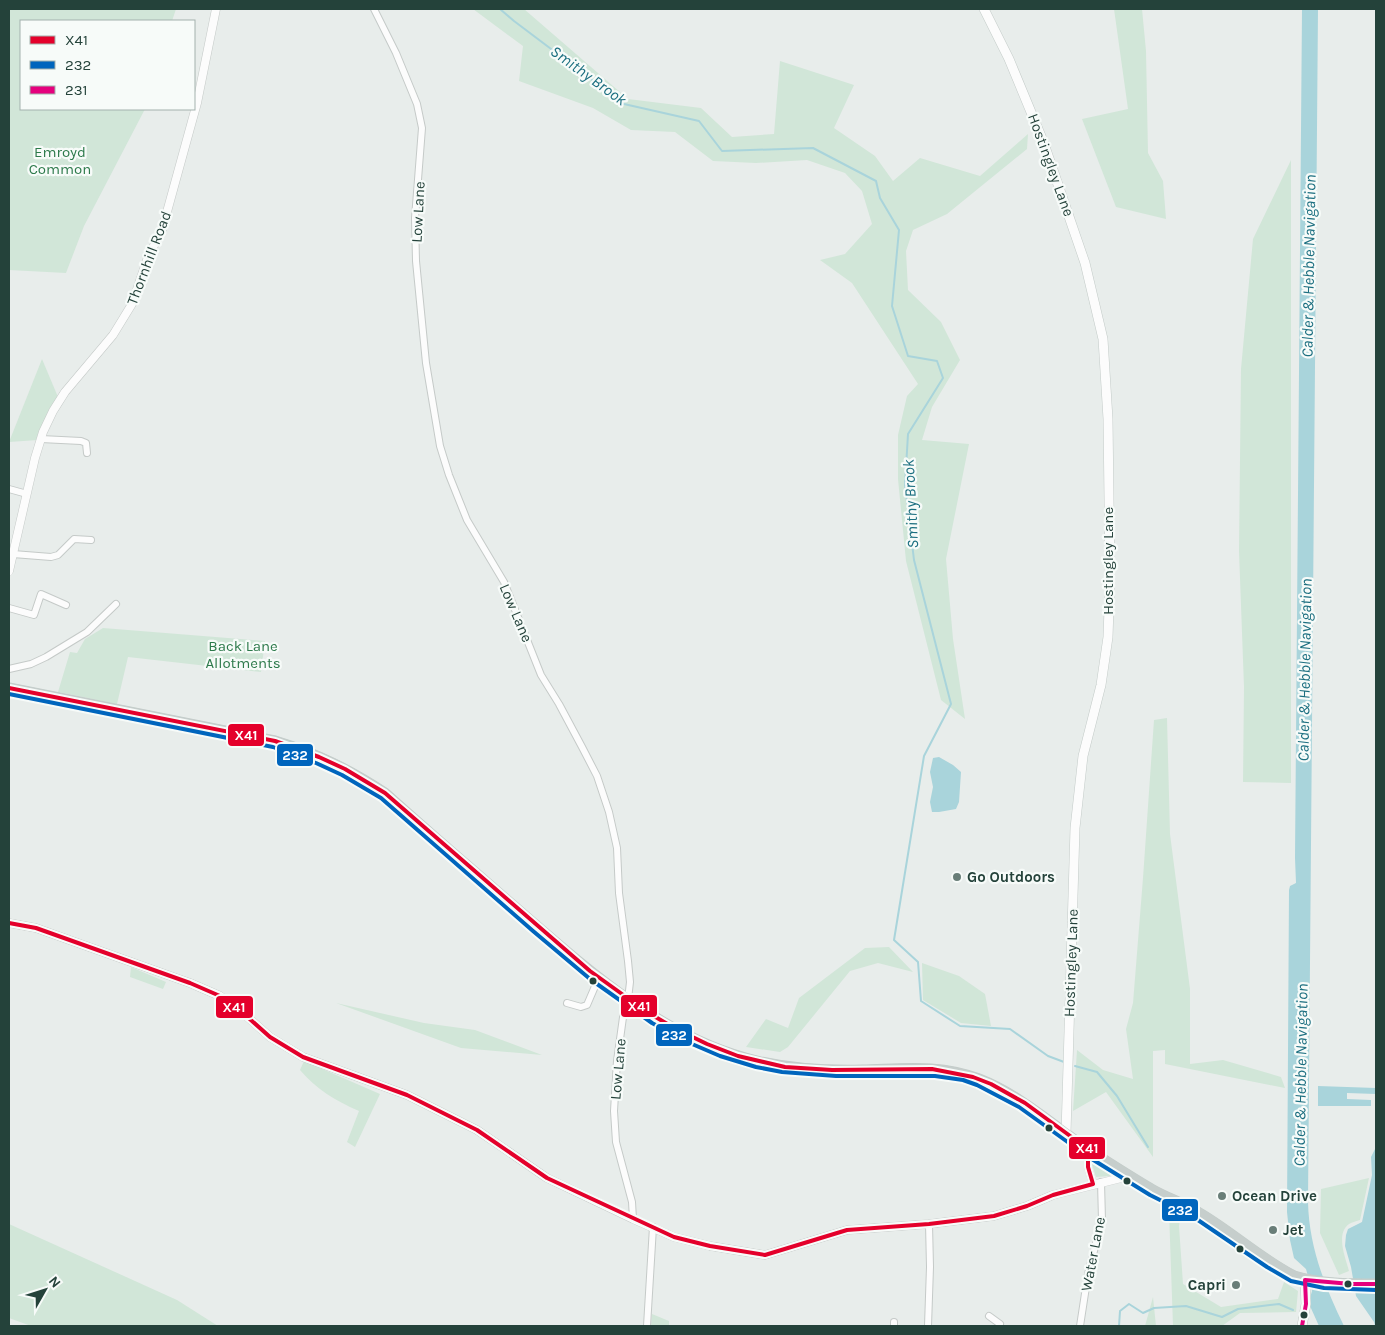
<svg xmlns="http://www.w3.org/2000/svg" width="1385" height="1335" viewBox="0 0 1385 1335" font-family="Karla,sans-serif">
<rect width="100%" height="100%" fill="#e8edeb"/>
<g fill="#d1e6d8">
<polygon points="9,9 176,9 172,21 21,21 21,109 145,109 84,226 66,273 9,270"/>
<polygon points="473,9 524,9 628,99 701,108 732,137 774,134 780,61 854,85 834,128 875,156 893,181 920,158 980,176 1028,134 1027,149 947,214 913,230 906,251 908,290 941,322 960,360 932,407 922,440 969,444 946,559 953,639 965,719 941,700 906,561 898,479 898,435 907,396 918,384 852,283 820,260 845,254 872,224 862,191 845,173 807,160 756,163 713,161 675,132 631,130 593,108 519,81 523,46"/>
<polygon points="1114,9 1142,9 1146,51 1148,153 1163,181 1166,219 1116,207 1082,119 1128,109"/>
<polygon points="1291,160 1291,783 1243,782 1244,687 1239,551 1241,369 1253,239"/>
<polygon points="42,359 58,397 38,440 9,442"/>
<polygon points="103,628 265,641 261,672 128,657 117,704 58,692 70,652 77,653 85,639"/>
<polygon points="1167,718 1170,834 1190,989 1190,1064 1223,1060 1281,1077 1285,1088 1165,1064 1165,1050 1153,1051 1153,1157 1106,1092 1073,1111 1077,1050 1103,1070 1133,1079 1126,1029 1133,1003 1143,878 1154,720"/>
<polygon points="889,947 913,972 878,963 850,971 788,1047 780,1052 746,1047 766,1019 788,1028 799,998 865,948"/>
<polygon points="922,963 959,976 985,994 991,1026 961,1023 923,1000"/>
<polygon points="131,967 166,982 163,989 130,977"/>
<polygon points="336,1003 424,1023 475,1030 542,1055 461,1048"/>
<path d="M304,1061L380,1094L355,1147L347,1142L359,1111C336,1101 316,1089 300,1070Z"/>
<polygon points="1095,1160 1112,1171 1110,1176 1096,1177 1092,1164"/>
<path d="M1369,1178L1360,1220C1357,1221 1352,1222 1349,1224C1335,1234 1346,1259 1349,1271L1339,1275L1320,1233L1321,1189Z"/>
<polygon points="1169,1211 1181,1213 1179,1226 1183,1284 1221,1307 1278,1299 1284,1282 1298,1291 1296,1312 1240,1313 1222,1326 1173,1326"/>
<polygon points="9,1224 177,1300 218,1326 31,1326 9,1318"/>
<polygon points="1153,1297 1156,1326 1145,1326"/>
<polygon points="652,1314 669,1321 669,1326 651,1326"/>
</g>
<g fill="#a9d4db">
<path d="M1302,9H1318L1308,1202C1309,1247 1325,1287 1344,1326H1319L1310,1306V1298L1312,1291L1306,1269L1294,1258L1290,1240L1287,1212L1289,890L1290,886L1296,883L1295,858Z"/>
<polygon points="939,757 953,765 961,772 959,802 956,809 939,812 932,812 930,802 933,787 930,772 933,758"/>
<polygon points="1318,1086 1376,1088 1376,1099 1376,1094 1347,1093 1347,1099 1371,1100 1371,1106 1318,1106"/>
<polygon points="1376,1147 1376,1326 1375,1326 1374,1322 1356,1296 1351,1267 1345,1246 1346,1235 1348,1229 1362,1222 1372,1175 1371,1157"/>
</g>
<g fill="none" stroke-linecap="round" stroke-linejoin="round">
<g stroke="#a9d4db" stroke-width="2">
<polyline points="500,9 514,21 624,104 699,121 722,151 813,148 876,181 880,198 899,230 892,306 908,356 937,361 943,378 908,434 905,485 914,560 951,704 924,756 894,940 918,962 921,1001 960,1026 1010,1029 1048,1056 1064,1062"/>
<polyline points="1075,1066 1097,1072 1117,1096 1148,1147"/>
<polyline points="1119,1326 1120,1311 1129,1304 1143,1313 1154,1308 1186,1306 1222,1317 1238,1309 1279,1304 1293,1310"/>
</g>
<g stroke="#c5cac8" stroke-width="8">
<g id="minor">
<polyline points="374,9 396,53 417,104 422,128 415,218 416,261 426,363 440,446 449,475 467,520 504,582 541,675 559,704 582,747 597,776 609,812 617,848 619,893 628,961 630,982 628,999 624,1010 617,1061 614,1111 616,1142 632,1202 633,1219"/>
<polyline points="41,439 81,441 86,443 87,453"/>
<polyline points="9,489 27,494"/>
<polyline points="13,554 51,557 58,555 74,539 91,540"/>
<polyline points="9,608 34,615 41,594 66,605"/>
<polyline points="9,669 31,664 46,657 87,632 116,604"/>
<polyline points="567,1003 581,1007 587,1005 599,977"/>
<polyline points="1088,1149 1088,1167 1093,1184"/>
<polyline points="989,1316 1000,1324"/>
<polyline points="894,1322 894,1326"/>
<polyline points="647,1326 653,1227"/>
<polyline points="928,1326 930,1267 929,1224"/>
<polyline points="1080,1326 1088,1274 1102,1220 1101,1182"/>
</g>
</g>
<g stroke="#c5cac8" stroke-width="9">
<g id="tertiary">
<polyline points="9,571 35,458 43,432 53,411 65,392 113,335 132,304 148,257 162,230 197,103 216,9"/>
<polyline points="9,923 36,928 75,942 190,983 220,996 243,1013 270,1037 303,1057 407,1095 477,1130 547,1178 633,1219 674,1237 710,1246 765,1255 847,1230 929,1224 994,1216 1027,1206 1053,1195 1129,1176"/>
</g>
</g>
<g stroke="#c3cbc8" stroke-width="10">
<g id="secondary">
<polyline points="984,9 1009,59 1043,141 1085,263 1103,339 1108,419 1110,579 1108,637 1101,685 1083,756 1075,828 1066,1133"/>
<polyline points="1302,1326 1306,1304 1305,1280"/>
</g>
</g>
<g stroke="#c3ccc9" stroke-width="11">
<path id="trunk" d="M9,688L275,741C318,754 348,769 385,793C426,830 468,866 509,902C582,965 661,1039 757,1061C792,1069 827,1071 863,1070C904,1069 939,1064 979,1079C1020,1095 1054,1126 1090,1151C1111,1164 1132,1178 1153,1190C1169,1199 1186,1204 1201,1214C1233,1233 1261,1259 1294,1276C1320,1284 1349,1284 1376,1284"/>
</g>
<use href="#minor" stroke="#fcfcfc" stroke-width="6"/>
<use href="#tertiary" stroke="#fcfcfc" stroke-width="8"/>
<use href="#secondary" stroke="#fcfcfc" stroke-width="9"/>
<use href="#trunk" stroke="#c6cecc" stroke-width="10"/>
<g stroke="#f7fbf9" stroke-width="8">
<polyline id="bus-1" points="9,688 275,741 319,757 345,769 385,793 590,971 647,1012 676,1029 707,1044 738,1056 785,1067 832,1070 932,1069 973,1077 991,1084 1025,1103 1088,1149 1088,1167 1093,1184 1053,1195 1027,1206 994,1216 929,1224 847,1230 765,1255 710,1246 674,1237 547,1178 477,1130 407,1095 303,1057 270,1037 243,1013 220,996 190,983 36,928 9,923"/>
</g>
<g stroke="#f7fbf9" stroke-width="8">
<polyline id="bus-2" points="9,694 273,747 316,763 342,775 381,798 533,931 590,979 652,1023 685,1041 720,1056 756,1067 782,1072 836,1076 935,1076 963,1080 977,1085 1019,1107 1087,1156 1150,1195 1192,1216 1267,1267 1291,1281 1324,1288 1376,1290"/>
</g>
<g stroke="#f7fbf9" stroke-width="8">
<polyline id="bus-3" points="1302,1326 1306,1304 1305,1280 1351,1284 1376,1284"/>
</g>
<use href="#bus-1" stroke="#e4002b" stroke-width="4"/>
<use href="#bus-2" stroke="#0065bd" stroke-width="4"/>
<use href="#bus-3" stroke="#e5007d" stroke-width="4"/>
</g>
<g fill="#697e78" stroke="#f7fbf9" stroke-width="2">
<circle cx="957" cy="877" r="5"/>
<circle cx="1222" cy="1196" r="5"/>
<circle cx="1273" cy="1230" r="5"/>
<circle cx="1236" cy="1285" r="5"/>
</g>
<g fill="#24423a" stroke="#f7fbf9" stroke-width="2">
<circle cx="593" cy="981" r="4.5"/>
<circle cx="1049" cy="1128" r="4.5"/>
<circle cx="1127" cy="1181" r="4.5"/>
<circle cx="1240" cy="1249" r="4.5"/>
<circle cx="1348" cy="1284" r="4.5"/>
<circle cx="1304" cy="1315" r="4.5"/>
</g>
<g text-anchor="middle" stroke-width="4.5" stroke-linejoin="round" paint-order="stroke">
<g font-size="15" fill="#2d7a4b" stroke="#f7fbf9">
<text x="60" y="157">Emroyd<tspan x="60" dy="17">Common</tspan></text>
<text x="243" y="651">Back Lane<tspan x="243" dy="17">Allotments</tspan></text>
</g>
<g font-size="15" fill="#24423a" stroke="#f7fbf9">
<text transform="translate(1051 165) rotate(70)" y="5">Hostingley Lane</text>
<text transform="translate(418 212) rotate(-87)" y="5">Low Lane</text>
<text transform="translate(149 258) rotate(-69)" y="5">Thornhill Road</text>
<text transform="translate(1108 561) rotate(-90)" y="5">Hostingley Lane</text>
<text transform="translate(516 613) rotate(67)" y="5">Low Lane</text>
<text transform="translate(1071 963) rotate(-88)" y="5">Hostingley Lane</text>
<text transform="translate(618 1069) rotate(-85)" y="5">Low Lane</text>
<text transform="translate(1093 1254) rotate(-79)" y="5">Water Lane</text>
</g>
<g font-size="15" font-weight="bold" fill="#24423a" stroke="#f7fbf9" text-anchor="start">
<text x="967" y="882">Go Outdoors</text>
<text x="1232" y="1201">Ocean Drive</text>
<text x="1283" y="1235">Jet</text>
<text x="1226" y="1290" text-anchor="end">Capri</text>
</g>
<g font-size="16" font-style="italic" fill="#1c6f80" stroke="#f7fbf9">
<text transform="translate(589 75) rotate(36)" y="6">Smithy Brook</text>
<text transform="translate(1308 266) rotate(-89)" y="6">Calder &amp; Hebble Navigation</text>
<text transform="translate(910 504) rotate(-93)" y="6">Smithy Brook</text>
<text transform="translate(1304 670) rotate(-89)" y="6">Calder &amp; Hebble Navigation</text>
<text transform="translate(1300 1075) rotate(-89)" y="6">Calder &amp; Hebble Navigation</text>
</g>
</g>
<g stroke="#f7fbf9" stroke-width="2">
<rect x="227" y="723" width="38" height="24" rx="5" fill="#e4002b"/>
<rect x="276" y="743" width="38" height="24" rx="5" fill="#0065bd"/>
<rect x="620" y="994" width="38" height="24" rx="5" fill="#e4002b"/>
<rect x="215" y="995" width="39" height="24" rx="5" fill="#e4002b"/>
<rect x="655" y="1023" width="38" height="24" rx="5" fill="#0065bd"/>
<rect x="1068" y="1136" width="38" height="24" rx="5" fill="#e4002b"/>
<rect x="1161" y="1198" width="38" height="24" rx="5" fill="#0065bd"/>
</g>
<g font-size="14" text-anchor="middle" font-weight="bold" fill="#fff">
<text x="246" y="740">X41</text>
<text x="295" y="760">232</text>
<text x="639" y="1011">X41</text>
<text x="234" y="1012">X41</text>
<text x="674" y="1040">232</text>
<text x="1087" y="1153">X41</text>
<text x="1180" y="1215">232</text>
</g>
<rect width="1385" height="1335" fill="none" stroke="#24423a" stroke-width="20"/>
<rect x="20" y="20" width="175" height="90" fill="#f7fbf9" stroke="#a3b1ad"/>
<rect x="30" y="36" width="25" height="8" fill="#e4002b" stroke="#a3b1ad"/>
<text x="65" y="45" font-size="15" fill="#24423a">X41</text>
<rect x="30" y="61" width="25" height="8" fill="#0065bd" stroke="#a3b1ad"/>
<text x="65" y="70" font-size="15" fill="#24423a">232</text>
<rect x="30" y="86" width="25" height="8" fill="#e5007d" stroke="#a3b1ad"/>
<text x="65" y="95" font-size="15" fill="#24423a">231</text>
<g transform="translate(45 1290) rotate(51)" stroke="#f7fbf9" stroke-width="4" paint-order="stroke">
<path d="M0-4L9 19L0 12L-9 19Z" fill="#24423a"/>
<text y="-8" font-size="14" font-weight="bold" text-anchor="middle" fill="#24423a">N</text>
</g>
</svg>
